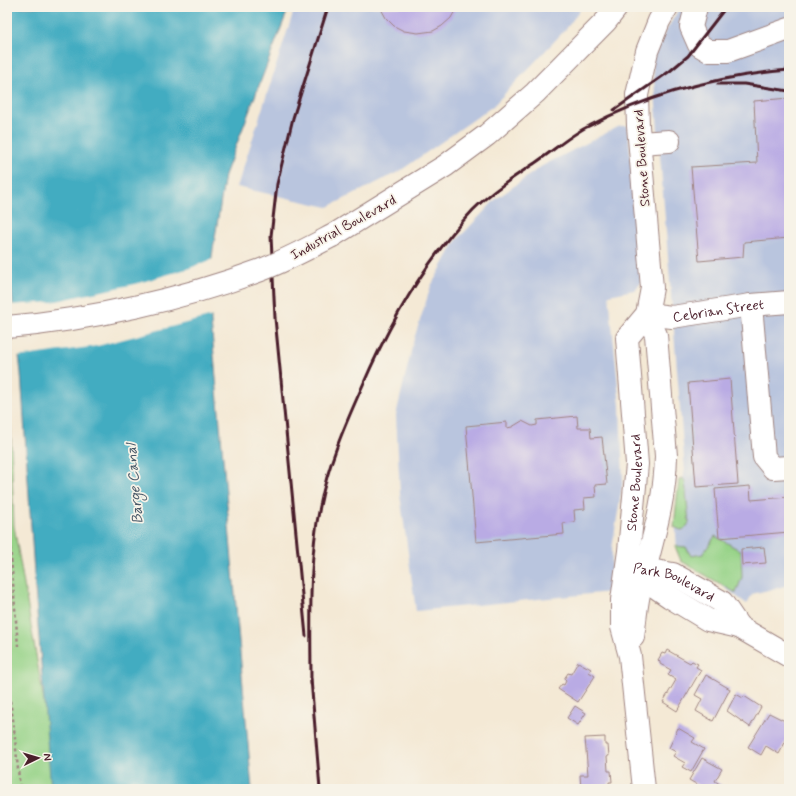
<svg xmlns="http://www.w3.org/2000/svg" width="796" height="796" viewBox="0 0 796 796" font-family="Mynerve,sans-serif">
<rect width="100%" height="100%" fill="#f7f3e8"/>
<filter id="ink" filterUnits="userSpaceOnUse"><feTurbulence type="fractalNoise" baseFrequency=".025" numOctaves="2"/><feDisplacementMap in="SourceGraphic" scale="8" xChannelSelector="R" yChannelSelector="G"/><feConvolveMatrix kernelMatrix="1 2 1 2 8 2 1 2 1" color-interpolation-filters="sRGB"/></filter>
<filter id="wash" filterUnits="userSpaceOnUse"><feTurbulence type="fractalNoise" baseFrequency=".012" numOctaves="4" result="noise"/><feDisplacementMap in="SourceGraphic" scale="16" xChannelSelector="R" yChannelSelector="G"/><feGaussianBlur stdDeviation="0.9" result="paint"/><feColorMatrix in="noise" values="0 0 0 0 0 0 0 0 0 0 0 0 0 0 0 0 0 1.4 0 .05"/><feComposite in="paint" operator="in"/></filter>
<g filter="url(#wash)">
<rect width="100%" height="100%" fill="#f4e9d5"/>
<g fill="#b9c5de">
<polygon points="295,7 582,7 566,29 493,106 400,171 328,207 237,187"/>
<polygon points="680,7 789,7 789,585 752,594 747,604 677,553 675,515 685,470 652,55"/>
<polygon points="620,126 628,126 641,283 634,290 609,295 620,406 623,480 612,549 611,592 416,611 400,494 396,415 414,339 431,286 456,241 495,200 542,166"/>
</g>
<g fill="#97d388" stroke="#70795a">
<polygon points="7,378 9,379 14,526 59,789 7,789"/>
<polygon points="682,478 685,481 689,523 685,529 681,530 674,527 679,479"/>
<polygon points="715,536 741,551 742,577 736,593 681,561 675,546 686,547 691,556 703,554"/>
</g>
<polygon fill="#42acc1" stroke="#466676" points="7,7 289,7 225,175 212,256 211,321 252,789 51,789 35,588 21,373 7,251"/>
<polygon fill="#f4e9d5" points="213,259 213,316 97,346 17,357 11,305 52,302 135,284 190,268"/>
<g id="blocks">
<g fill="#b9abe4">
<polygon points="380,7 457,7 451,18 442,26 433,31 418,33 404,31 394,26 386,18"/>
<polygon points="789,98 789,238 744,242 743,257 699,261 691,167 757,163 754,101"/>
<polygon points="730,379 738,484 696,487 688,383"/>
<polygon points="577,416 578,428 590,428 591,438 602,437 607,484 595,485 596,497 584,498 585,509 574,510 575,522 563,523 564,534 476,542 466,426 507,422 507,428 512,427 522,421 532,426 537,425 537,420"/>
<polygon points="750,486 751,500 789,497 789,532 719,538 715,489"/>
<polygon points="764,547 766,563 742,565 741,549"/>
<polygon points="667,650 690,663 692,661 698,664 696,667 701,670 677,711 663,702 676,680 668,675 671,670 660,664 660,662 658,660 662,653 665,654"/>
<polygon points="578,662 591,669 589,672 595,676 578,702 558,689 562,684 564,685 566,681 564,679 568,673 571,674"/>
<polygon points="706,675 730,689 713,721 696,711 702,699 695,695"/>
<polygon points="736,694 743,698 744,696 761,707 750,727 727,711"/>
<polygon points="575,706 586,713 578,725 567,718"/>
<polygon points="769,713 789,723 789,735 779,754 766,746 761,755 748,747"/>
<polygon points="678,728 695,738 692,742 704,749 691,772 682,767 685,763 673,756 676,752 669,748"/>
<polygon points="605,737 605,745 608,745 609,756 607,756 608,771 611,771 612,782 609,782 609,789 581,789 580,775 588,775 585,738"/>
<polygon points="702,758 722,769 715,781 723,786 721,789 705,789 689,780"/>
</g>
</g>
</g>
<g filter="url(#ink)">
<use href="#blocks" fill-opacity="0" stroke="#9f8480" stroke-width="1"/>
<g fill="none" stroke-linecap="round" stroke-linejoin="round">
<g stroke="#9f8480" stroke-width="24">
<g id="minor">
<polyline points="696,7 691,27 699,45 709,51 728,51 789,29"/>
<polyline points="640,143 669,141"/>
<polyline points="751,305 764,457 773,468 789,467"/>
<path id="s1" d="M647,314L672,317L751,305L789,302"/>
<path id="s2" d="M632,567L673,574L722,602L739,627"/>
<polyline points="632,571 670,597 708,620 739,627 789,656"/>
<path d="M633,637C635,623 636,608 639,594C650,546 665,506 666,456L656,335L647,314"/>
<path id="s3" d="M644,789L630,656L622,627V600L629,551L637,464L627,338L647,314L652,288L638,126L637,95L647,51L659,21L667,7"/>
</g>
</g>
<g stroke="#9f8480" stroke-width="24">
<polyline id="major" points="332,236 445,166 487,135 535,93 606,21 617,7"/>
</g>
<g stroke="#9f8480" stroke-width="2.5" stroke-dasharray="3 3" stroke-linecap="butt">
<polyline points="7,506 18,646"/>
<polyline points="7,683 13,719 20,789"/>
</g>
<use href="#minor" stroke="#fff" stroke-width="22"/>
<use href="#major" stroke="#fff" stroke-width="22"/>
<g stroke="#4a1f2b" stroke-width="3">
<polyline points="718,84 744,84 789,91"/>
<polyline points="614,110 670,71 688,56 726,7"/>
<polyline points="306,636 275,318 271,236 277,184 293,118 328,7"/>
<polyline points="311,679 320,789"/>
<path d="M311,684C311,625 308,563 320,506C328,464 345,425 362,387C390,322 424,262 473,210C491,192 514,177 535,163C553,151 570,135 589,126C652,93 718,76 789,70"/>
</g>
<g stroke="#9f8480" stroke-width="24" stroke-linecap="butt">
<path id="major-bridge" d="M7,327C89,320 183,299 261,270C285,261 309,248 332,236"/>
</g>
<use href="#major-bridge" stroke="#fff" stroke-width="22"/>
</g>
</g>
<g text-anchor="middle" stroke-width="3.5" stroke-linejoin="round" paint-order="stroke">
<g font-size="14" fill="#4a1f2b" stroke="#f7f3e8">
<text transform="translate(641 158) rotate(-94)" y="5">Stone Boulevard</text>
<text transform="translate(343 227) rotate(-29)" y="5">Industrial Boulevard</text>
<text dy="5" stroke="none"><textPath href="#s1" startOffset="72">Cebrian Street</textPath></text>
<text dy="5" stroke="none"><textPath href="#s3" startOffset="309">Stone Boulevard</textPath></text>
<text dy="5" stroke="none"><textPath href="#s2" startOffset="45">Park Boulevard</textPath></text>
</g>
<g font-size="15" font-style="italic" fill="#475767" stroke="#f7f3e8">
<text transform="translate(134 484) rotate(-95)" y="5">Barge Canal</text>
</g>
</g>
<rect width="796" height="796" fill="none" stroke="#f7f3e8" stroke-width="24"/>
<g transform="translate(38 758) rotate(85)" stroke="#f7f3e8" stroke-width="3" paint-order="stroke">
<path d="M0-3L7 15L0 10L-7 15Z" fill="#4a1f2b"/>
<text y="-6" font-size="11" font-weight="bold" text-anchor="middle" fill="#4a1f2b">N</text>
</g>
</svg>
